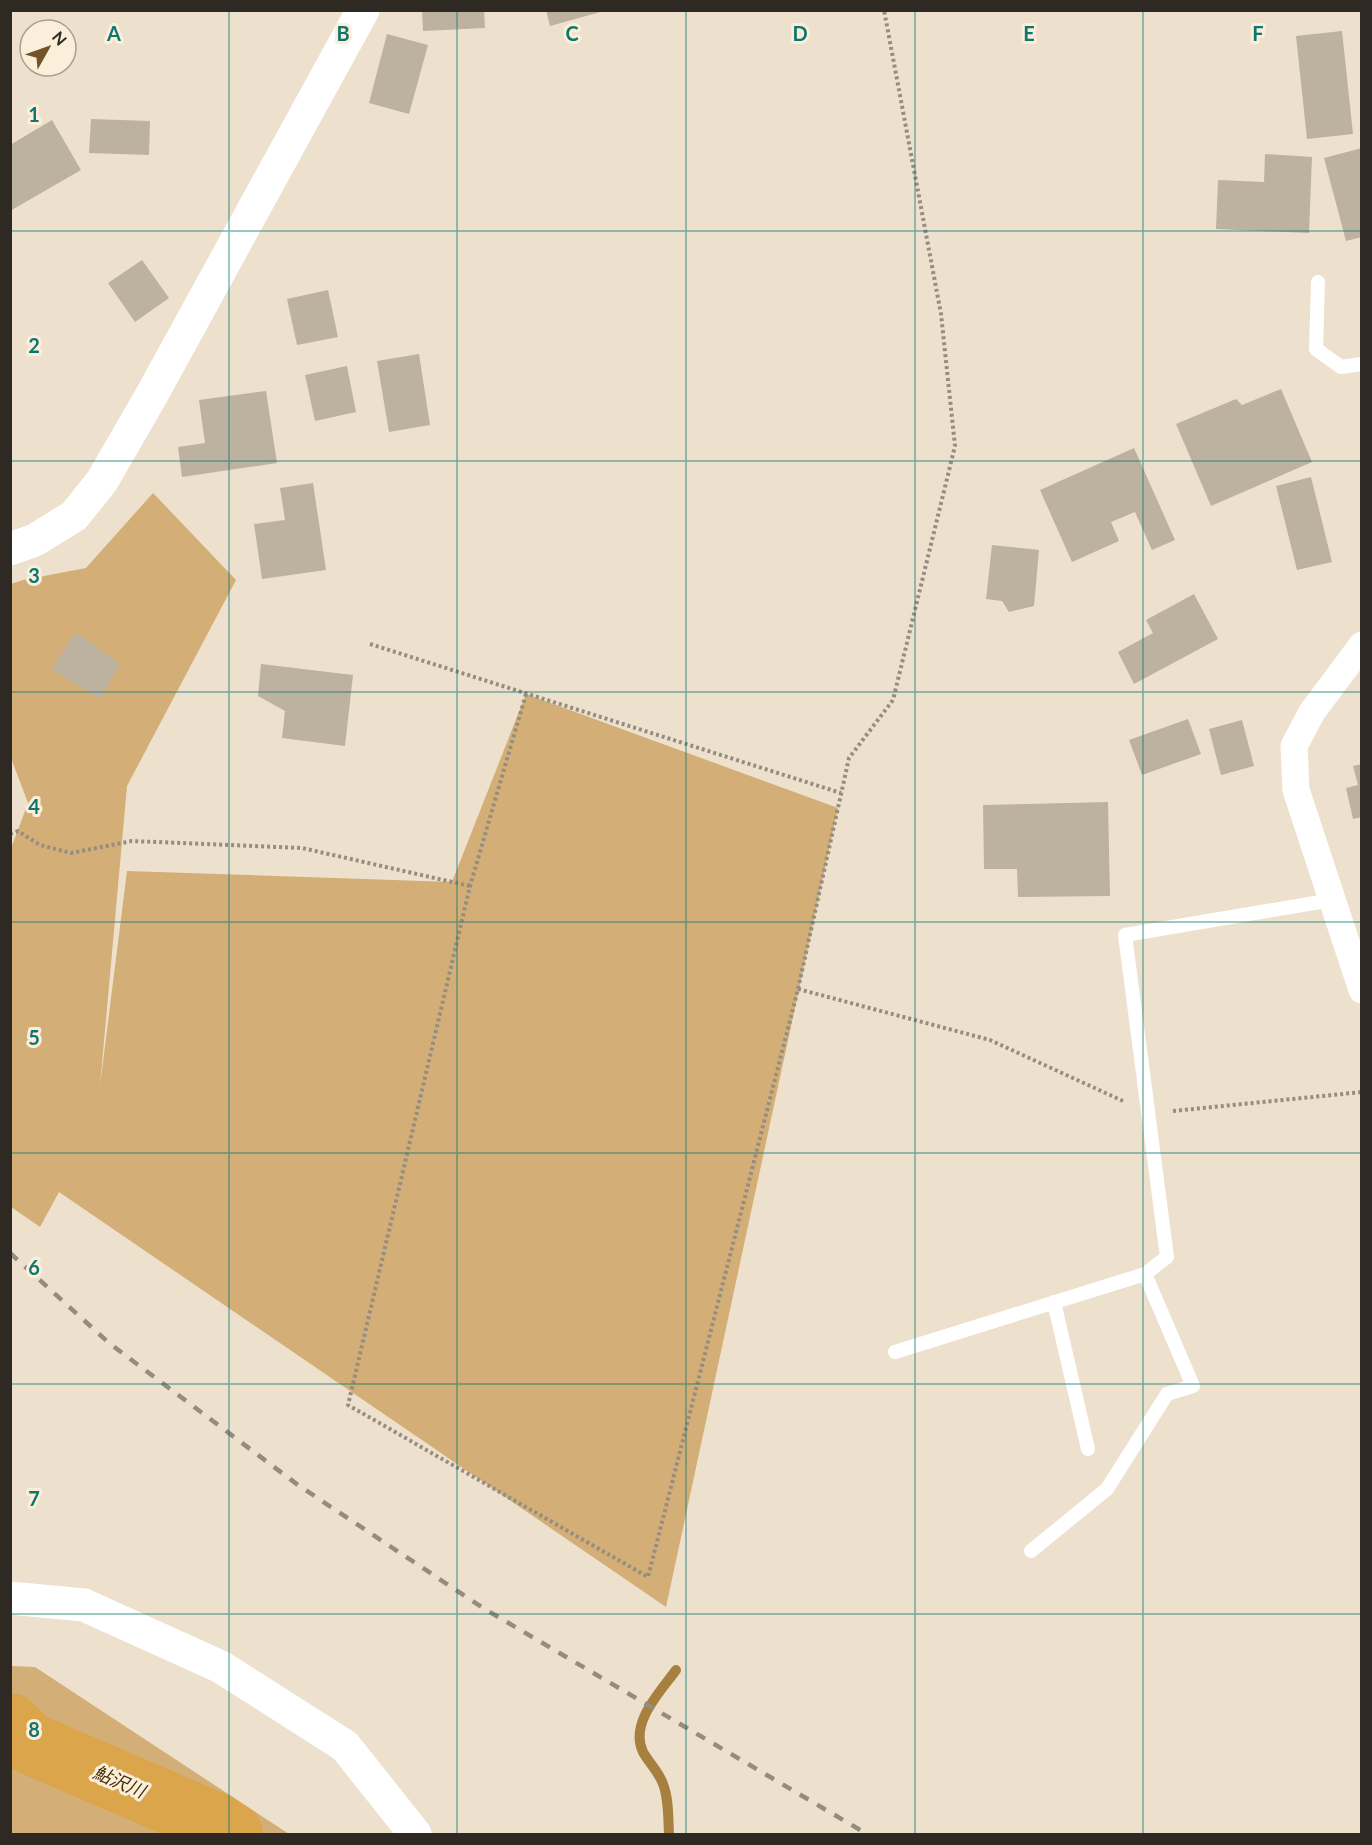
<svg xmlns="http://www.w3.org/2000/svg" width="1372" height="1845" viewBox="0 0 1372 1845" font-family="Lato,'Noto Sans JP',sans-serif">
<rect width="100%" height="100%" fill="#ede1ce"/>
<g fill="#d3ae76">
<polygon points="153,493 236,580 127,786 100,1086 127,871 452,882 526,694 838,808 666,1607 59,1192 40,1227 11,1207 10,851 28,803 11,758 11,584 23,580 86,568"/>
<polygon points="11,1666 35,1667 289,1834 11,1834"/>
</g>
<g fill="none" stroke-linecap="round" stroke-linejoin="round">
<path stroke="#a78040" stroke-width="10" d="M669,1834C668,1818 669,1799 663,1784C659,1772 649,1763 643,1752C629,1723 661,1691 676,1670"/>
<polyline stroke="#dba54c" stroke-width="62" points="10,1724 29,1743 217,1824 232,1834"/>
</g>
<g fill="#bdb19f">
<polygon points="422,10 484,10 485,28 423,31"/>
<polygon points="546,10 604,10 604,11 550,26"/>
<polygon points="1342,31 1353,134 1307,139 1296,36"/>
<polygon points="387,34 428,45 409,114 369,103"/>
<polygon points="91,119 150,121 149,155 89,153"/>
<polygon points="52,120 81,170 10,211 10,145"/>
<polygon points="1362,148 1362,237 1346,241 1324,158"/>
<polygon points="1265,154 1312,157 1309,233 1216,229 1218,180 1264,182"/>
<polygon points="142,260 169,298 135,322 108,283"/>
<polygon points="328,290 338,337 297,345 287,299"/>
<polygon points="419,354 430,425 389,432 377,361"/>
<polygon points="347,366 356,412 315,421 305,375"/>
<polygon points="1281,389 1312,462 1211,506 1176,424 1236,399 1242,405"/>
<polygon points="266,391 277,463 182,477 178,447 205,443 199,400"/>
<polygon points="1134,448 1175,540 1152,550 1135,512 1111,522 1119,541 1072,562 1040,490"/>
<polygon points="1311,477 1332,562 1297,570 1276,486"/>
<polygon points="313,483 326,570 262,579 254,524 285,520 280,488"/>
<polygon points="992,545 1039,550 1034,606 1009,612 1002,601 986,599"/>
<polygon points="1194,594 1218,639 1134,684 1118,652 1153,633 1146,620"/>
<polygon points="76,632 120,664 100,699 51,669"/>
<polygon points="261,664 353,675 345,746 282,738 285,711 258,696"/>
<polygon points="1188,719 1201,754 1142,775 1129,740"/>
<polygon points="1242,720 1254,766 1221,775 1209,729"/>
<polygon points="1362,764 1362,817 1353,819 1346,788 1358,785 1353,766"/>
<polygon points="1108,802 1110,896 1018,897 1017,869 984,869 983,805"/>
</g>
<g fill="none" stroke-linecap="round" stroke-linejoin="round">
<g stroke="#958d80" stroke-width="4" stroke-dasharray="3 3" stroke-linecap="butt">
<polyline points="370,644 841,793"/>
<polyline points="526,694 470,886 348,1405 648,1577 798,989 849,758 893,700 955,446 941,314 884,10"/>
<polyline points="10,834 18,831 40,845 71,853 132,841 302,848 470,886"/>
<polyline points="798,989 990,1040 1123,1101"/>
<polyline points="1173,1111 1362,1092"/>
</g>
<g stroke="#fff" stroke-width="14">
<polyline points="1318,282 1316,349 1341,367 1362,364"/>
<polyline points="1054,1302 1088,1449"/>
<polyline points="895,1352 1145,1274 1167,1257 1125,935 1332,900"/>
<polyline points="1031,1551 1107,1489 1167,1394 1193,1386 1145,1274"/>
</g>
<polyline stroke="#fff" stroke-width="27" points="1362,645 1312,712 1294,746 1296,790 1362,990"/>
<g stroke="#fff" stroke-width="33">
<polyline points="10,549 35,540 74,516 102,481 150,398 363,10"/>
<polyline points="10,1598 84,1605 221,1667 345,1746 415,1834"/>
</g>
<polyline stroke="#948c7e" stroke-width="4.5" stroke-dasharray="10 10" stroke-linecap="butt" points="10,1253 109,1343 298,1485 483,1608 867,1834"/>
</g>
<path fill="none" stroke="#0f766e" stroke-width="1.5" stroke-opacity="0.55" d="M229,10V1834M457,10V1834M686,10V1834M915,10V1834M1143,10V1834M10,231H1362M10,461H1362M10,692H1362M10,922H1362M10,1153H1362M10,1384H1362M10,1614H1362"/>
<g text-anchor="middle" stroke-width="6" stroke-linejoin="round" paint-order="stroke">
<g font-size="18" font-style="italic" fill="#442e07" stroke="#fbeedb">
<text transform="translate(119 1782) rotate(23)" y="6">鮎沢川</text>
</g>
</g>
<g font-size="20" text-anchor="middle" font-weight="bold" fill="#0f766e" stroke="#fbeedb" stroke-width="6" stroke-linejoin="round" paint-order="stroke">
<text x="114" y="41">A</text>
<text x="343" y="41">B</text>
<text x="572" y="41">C</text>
<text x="800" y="41">D</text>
<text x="1029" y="41">E</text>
<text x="1258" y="41">F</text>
<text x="34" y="122">1</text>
<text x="34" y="353">2</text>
<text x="34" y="583">3</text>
<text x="34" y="814">4</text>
<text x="34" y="1045">5</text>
<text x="34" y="1275">6</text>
<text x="34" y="1506">7</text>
<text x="34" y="1737">8</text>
</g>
<rect width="1372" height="1845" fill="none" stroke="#2e2a23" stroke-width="24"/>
<g transform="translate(48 48) rotate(50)"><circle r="28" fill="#fbeedb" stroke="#a9a091" stroke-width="1.5"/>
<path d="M0-4.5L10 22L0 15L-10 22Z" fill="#715528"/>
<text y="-9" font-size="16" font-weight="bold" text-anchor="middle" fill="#2e2a23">N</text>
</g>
</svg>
